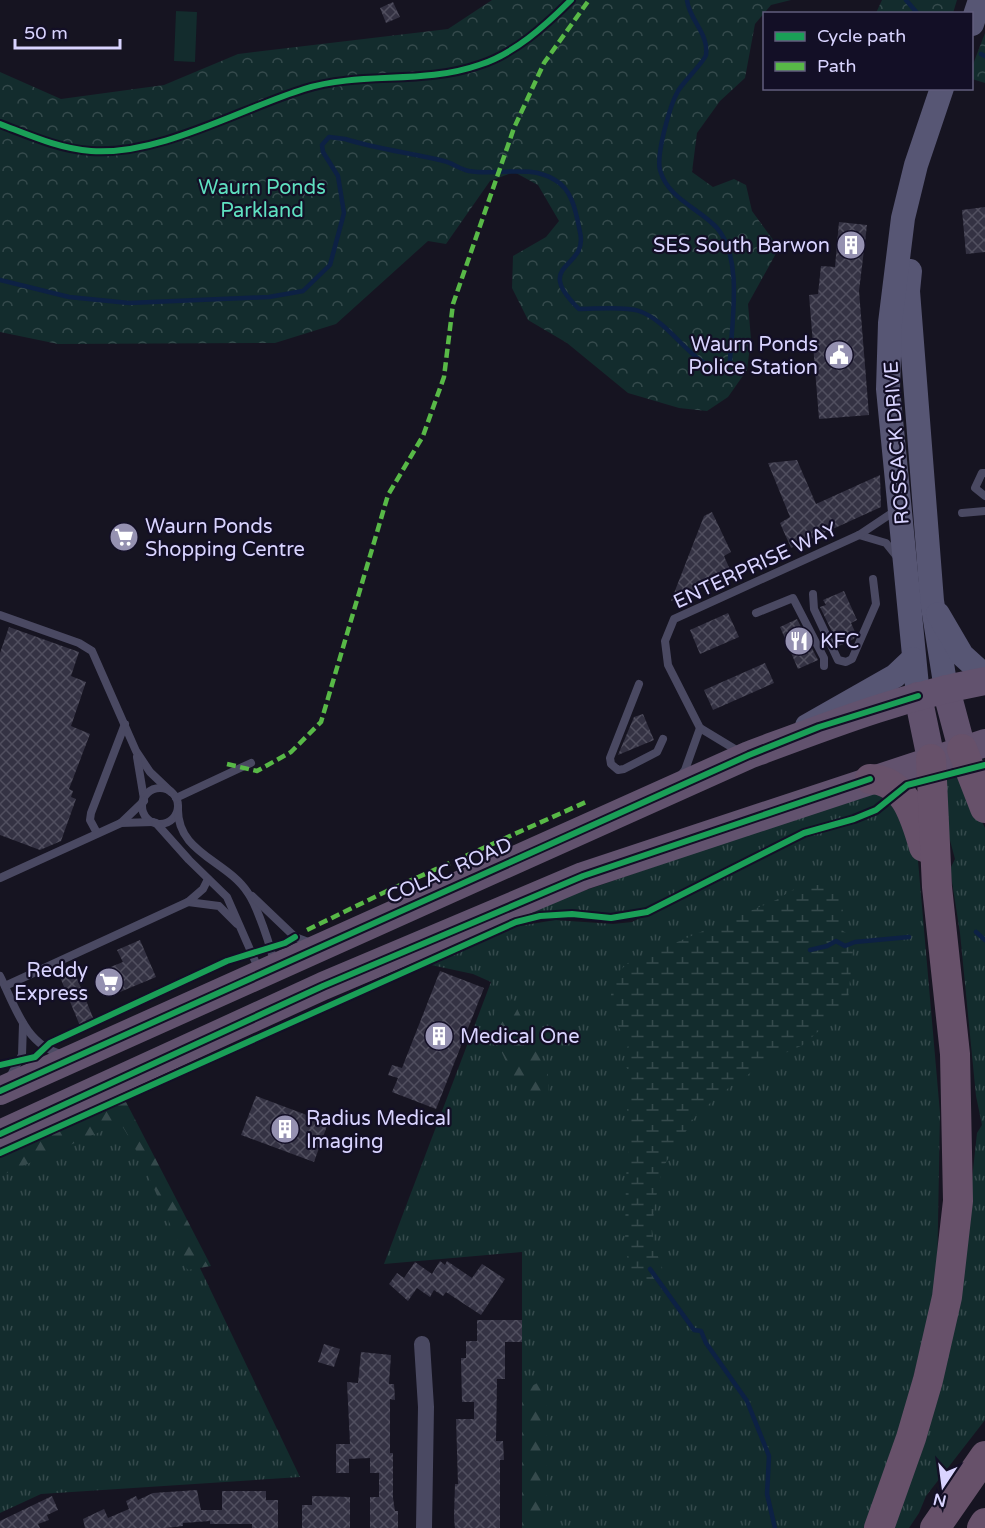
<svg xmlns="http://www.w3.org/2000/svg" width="985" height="1528" viewBox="0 0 985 1528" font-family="'Varela Round',sans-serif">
<defs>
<pattern id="grass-tufts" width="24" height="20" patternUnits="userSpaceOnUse" patternTransform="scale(1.5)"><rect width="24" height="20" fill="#132c2d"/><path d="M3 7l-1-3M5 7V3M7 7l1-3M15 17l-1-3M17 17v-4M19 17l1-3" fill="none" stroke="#354a4c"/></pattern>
<pattern id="forest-firs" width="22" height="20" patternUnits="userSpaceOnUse" patternTransform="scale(1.5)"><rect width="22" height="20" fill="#132c2d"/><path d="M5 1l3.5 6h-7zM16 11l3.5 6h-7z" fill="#354a4c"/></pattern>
<pattern id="wetland-marsh" width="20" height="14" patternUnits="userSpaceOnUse" patternTransform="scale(1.5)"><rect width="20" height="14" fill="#132c2d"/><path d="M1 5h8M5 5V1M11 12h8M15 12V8" fill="none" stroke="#354a4c"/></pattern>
<pattern id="park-crowns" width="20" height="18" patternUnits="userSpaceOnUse" patternTransform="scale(1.5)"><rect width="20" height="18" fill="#132c2d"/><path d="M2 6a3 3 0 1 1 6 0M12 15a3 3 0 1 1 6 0" fill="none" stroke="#354a4c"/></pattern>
<pattern id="building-cross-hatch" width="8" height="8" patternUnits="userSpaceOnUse" patternTransform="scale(1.5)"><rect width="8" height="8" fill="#343243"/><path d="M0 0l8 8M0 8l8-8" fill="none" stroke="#514f5f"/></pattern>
</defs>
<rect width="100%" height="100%" fill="#161421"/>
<g fill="url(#grass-tufts)">
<polygon points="960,775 985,828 985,1420 926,1496 919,1513 909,1528 887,1528 968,1216 977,1133 982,1125 976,1096 960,933 950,869 955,859 948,833 943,780"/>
<polygon points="868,793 892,795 885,802 857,816 805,830 633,916 608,919 554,914 518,920 422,959 534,908"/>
<polygon points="895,798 917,849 940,1113 937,1279 897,1446 864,1528 522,1528 522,1252 384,1264 491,982 473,974 431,965 514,927 555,920 613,924 632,922 803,836 858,821 877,812"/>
<polygon points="121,1103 300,1477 41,1494 0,1513 0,1158"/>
</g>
<g fill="url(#forest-firs)">
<polygon points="512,998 548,1074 548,1091 534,1099 527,1098 508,1066 491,1029 495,1010 507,1009"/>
<path d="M125,1100L211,1266L188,1270L181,1261L185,1252C160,1210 147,1163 120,1123L0,1176V1158Z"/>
<polygon points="547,1378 547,1528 522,1528 522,1391"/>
</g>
<polygon fill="url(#wetland-marsh)" points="801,885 831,885 844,903 841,921 843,931 854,938 848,1000 839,1013 803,1045 772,1059 732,1085 697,1114 663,1167 655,1201 652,1230 655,1249 662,1266 663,1284 669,1298 696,1331 657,1289 631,1272 625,1248 626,1176 630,1141 627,1109 631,1080 624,1060 628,1045 617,1024 611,996 612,978 628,963 776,900"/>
<g fill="url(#park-crowns)">
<polygon points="492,0 791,0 771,5 755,24 745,78 720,101 697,133 692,172 713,187 734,179 746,185 752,211 779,248 748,304 751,339 747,370 728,397 707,411 679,408 628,393 567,343 528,320 512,288 513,256 546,237 559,221 538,185 514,172 490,181 446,244 428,241 336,324 275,343 58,344 0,332 0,72 61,99 164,85 238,54 448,29"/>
<polygon points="882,0 957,0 953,13 876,13"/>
<polygon points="985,33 985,83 972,79 972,67"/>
</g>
<polygon fill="#132c2d" points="176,11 197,12 195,62 174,61"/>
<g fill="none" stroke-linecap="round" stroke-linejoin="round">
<g stroke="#0d2144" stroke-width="4.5">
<polyline points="906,0 918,14"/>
<polyline points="981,54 985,56"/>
<path d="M0,280L69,297L129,303L269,297L303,291L330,265L344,213L338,176L323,152L322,145L329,137L345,139C377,149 411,153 444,161C452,163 460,169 469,171C498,176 529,164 555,180C573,190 576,213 580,232C589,270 531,262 579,309C595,309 625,306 639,311C671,322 690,364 721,370L730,362C731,325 744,259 717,228C699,208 668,199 660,170C656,154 670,105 678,91C684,81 704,62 706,55C709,33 689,20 687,0"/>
<polyline points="976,932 985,940"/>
<polyline points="810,950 827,946 836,941 845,946 855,942 909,937"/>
<polyline points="650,1269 694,1330 701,1331 706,1343 747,1401 769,1456 767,1494 775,1528"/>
</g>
</g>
<g fill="url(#building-cross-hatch)">
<polygon points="393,2 400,17 386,23 380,8"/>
<polygon points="985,207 985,252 966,254 962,210"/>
<polygon points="839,222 867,225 859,291 869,415 819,419 809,295 818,294 821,266 835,267"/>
<polygon points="797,460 816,504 880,475 881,507 791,548 780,523 790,517 768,463"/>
<polygon points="712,512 731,552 724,556 732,574 671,601 704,516"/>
<polygon points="844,591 857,620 851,623 856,634 854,639 839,646 820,607 826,605 823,600"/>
<polygon points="728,613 739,637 700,654 690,630"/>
<polygon points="797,619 818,660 798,669 780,627"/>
<polygon points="9,627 79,652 71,676 86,682 71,726 90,734 69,789 73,791 71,797 76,799 61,841 40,850 0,835 0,653"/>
<polygon points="765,663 774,683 713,710 704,690"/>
<polygon points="643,714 654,740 618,755 634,717"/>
<polygon points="140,940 156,977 108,997 98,972 123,962 117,950"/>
<polygon points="74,971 94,1020 80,1026 60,977"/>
<polygon points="440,971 484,988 436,1109 392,1092 398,1078 388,1075 392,1065 402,1068"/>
<polygon points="256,1096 328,1123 314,1162 241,1135"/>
<polygon points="440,1261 445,1265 447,1261 472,1278 482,1264 505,1279 481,1315 446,1292 443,1296 434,1290 430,1297 417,1288 408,1301 389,1284 397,1273 404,1278 415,1262 432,1274"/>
<polygon points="477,1320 522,1320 522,1342 505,1342 505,1379 497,1379 496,1441 503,1441 504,1460 500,1460 500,1528 455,1528 454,1518 455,1484 458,1484 456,1419 474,1419 474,1402 462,1402 461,1358 466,1358 466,1341 477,1341"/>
<polygon points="324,1344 340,1349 334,1367 318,1362"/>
<polygon points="361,1352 391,1355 389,1384 394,1384 395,1400 390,1399 390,1453 393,1453 393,1498 395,1511 398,1511 398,1528 370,1528 370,1497 379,1497 379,1473 370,1473 370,1458 349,1459 349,1473 336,1473 336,1444 350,1444 347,1382 358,1383"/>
<polygon points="197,1490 201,1510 222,1510 222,1491 266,1491 266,1500 278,1500 278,1528 252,1528 252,1524 210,1524 210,1521 183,1523 183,1526 166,1528 85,1528 83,1519 104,1509 108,1518 129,1509 126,1501 136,1496 138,1500 153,1493"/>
<polygon points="52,1496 58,1510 47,1515 49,1520 38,1524 40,1528 0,1528 0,1521"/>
<polygon points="312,1496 350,1497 350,1528 302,1528 302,1505 312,1505"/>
</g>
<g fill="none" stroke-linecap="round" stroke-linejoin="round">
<g stroke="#4a4962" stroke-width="8">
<polyline points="985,473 982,473 975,488 985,496"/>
<polyline points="962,513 985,511"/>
<polyline points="859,535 886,543 898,558"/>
<polyline points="813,594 814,609 838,660 846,662 852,659 876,604 873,579"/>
<polyline points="756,613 793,598 824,658 824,666"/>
<polyline points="0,615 79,643 92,651 136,751 150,772 171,792"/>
<polyline points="639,684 610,758 611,764 618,770 624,769 657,752 663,739"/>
<polyline points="738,751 700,728 668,665 665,641 674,619 859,535 895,511"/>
<polyline points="137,757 144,799"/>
<polyline points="681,775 685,770 700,728"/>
<circle cx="160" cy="806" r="18"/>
<polyline points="176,798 251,763"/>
<path d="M178,807C176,853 227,860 248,893C257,906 271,947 274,963"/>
<polyline points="121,823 153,822"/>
<polyline points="156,823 189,860 227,897 259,970"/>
<polyline points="97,833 90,820 91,813 125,724"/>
<polyline points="0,878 121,823 144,801"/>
<polyline points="252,896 295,937 311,943"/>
<polyline points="188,902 219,906 237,924"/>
<path d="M0,976C15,1006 26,1046 62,1054"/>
<polyline points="5,986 188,902 203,889 208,879"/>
<polyline points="11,1075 22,1055 23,1024"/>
</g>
<polyline stroke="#4a4962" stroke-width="16" points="422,1344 426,1407 424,1528"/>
<g stroke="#575674" stroke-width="24">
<polyline points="972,24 980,0"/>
<polyline points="910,271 908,291 932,601 946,689"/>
<polyline points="938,614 962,655 985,676"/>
<polyline points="918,696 888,389 890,323 903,218 916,165 942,88"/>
<polyline points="807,726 895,676 913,659"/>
</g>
<g stroke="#62526e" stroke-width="28">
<polyline points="946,689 962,749"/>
<polyline points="918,696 931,759"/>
<path d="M0,1091L749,755C827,726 903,696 985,681"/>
<polyline points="0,1134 323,986 583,876 985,743"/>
</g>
<g stroke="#67516a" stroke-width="30">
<polyline points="962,749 985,808"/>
<path d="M870,779C906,780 915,818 924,847"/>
<polyline points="879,1528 911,1438 928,1380 947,1297 958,1201 955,1054 937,887 931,759"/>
<polyline points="935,1528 985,1456"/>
<polyline points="982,1528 985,1523"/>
</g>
<g stroke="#58b947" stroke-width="4.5" stroke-dasharray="9 4.5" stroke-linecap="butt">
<polyline points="227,764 257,771 291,752 321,722 388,495 423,436 444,377 453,304 514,128 544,63 589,0"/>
<polyline points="307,930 385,892 586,802"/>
</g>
<g stroke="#130f26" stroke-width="10">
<g id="cycleway">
<path d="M0,124C29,135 60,149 91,151C159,156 240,109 304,89C361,71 422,85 479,65C514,54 545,26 571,0"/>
<polyline points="0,1065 35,1057 50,1043 227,961 285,943 295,937"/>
<polyline points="0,1091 749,755 819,727 918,696"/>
<polyline points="0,1134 323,986 583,876 870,779"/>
<polyline points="0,1153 516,922 540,916 572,914 611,918 647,912 804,833 854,819 876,810 907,785 985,765"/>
</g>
</g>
<use href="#cycleway" stroke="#1a9f57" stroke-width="6"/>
</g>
<defs>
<g id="building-disc" transform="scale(1.5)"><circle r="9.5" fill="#9591b1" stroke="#130f26"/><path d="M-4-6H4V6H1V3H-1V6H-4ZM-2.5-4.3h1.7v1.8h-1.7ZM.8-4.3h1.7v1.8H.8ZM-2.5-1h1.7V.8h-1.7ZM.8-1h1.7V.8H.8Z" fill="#fff"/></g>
<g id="civic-disc" transform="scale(1.5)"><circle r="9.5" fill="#9591b1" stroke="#130f26"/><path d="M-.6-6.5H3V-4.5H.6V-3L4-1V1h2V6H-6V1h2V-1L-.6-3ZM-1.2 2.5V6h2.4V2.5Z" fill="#fff"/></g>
<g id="supermarket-disc" transform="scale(1.5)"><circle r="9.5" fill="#9591b1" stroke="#130f26"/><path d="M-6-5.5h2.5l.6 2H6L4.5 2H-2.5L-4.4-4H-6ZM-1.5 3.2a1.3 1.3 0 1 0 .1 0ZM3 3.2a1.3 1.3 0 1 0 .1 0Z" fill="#fff"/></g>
<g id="restaurant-disc" transform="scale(1.5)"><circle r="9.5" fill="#9591b1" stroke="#130f26"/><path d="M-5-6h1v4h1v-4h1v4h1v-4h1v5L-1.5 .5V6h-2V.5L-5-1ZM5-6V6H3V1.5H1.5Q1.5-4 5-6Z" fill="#fff"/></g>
</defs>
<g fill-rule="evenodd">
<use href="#building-disc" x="851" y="245"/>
<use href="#civic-disc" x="839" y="355"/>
<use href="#supermarket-disc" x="124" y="537"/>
<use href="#restaurant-disc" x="799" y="641"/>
<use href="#supermarket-disc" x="109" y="982"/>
<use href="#building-disc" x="439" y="1036"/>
<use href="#building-disc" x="285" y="1129"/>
</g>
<g text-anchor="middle" stroke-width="4.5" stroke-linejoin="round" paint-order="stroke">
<g font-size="20" fill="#5fe0c0" stroke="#130f26">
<text x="262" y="194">Waurn Ponds<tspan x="262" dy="23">Parkland</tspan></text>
</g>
<g font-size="20" fill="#d9d4ff" stroke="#130f26" text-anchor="start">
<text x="830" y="252" text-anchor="end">SES South Barwon</text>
<text x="818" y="351" text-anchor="end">Waurn Ponds<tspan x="818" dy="23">Police Station</tspan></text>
<text x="145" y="533">Waurn Ponds<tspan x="145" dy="23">Shopping Centre</tspan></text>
<text x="820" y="648">KFC</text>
<text x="88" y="977" text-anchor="end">Reddy<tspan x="88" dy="23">Express</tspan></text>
<text x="460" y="1043">Medical One</text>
<text x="306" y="1125">Radius Medical<tspan x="306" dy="23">Imaging</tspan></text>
</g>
<g font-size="20" fill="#d9d4ff" stroke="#130f26">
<text transform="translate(896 443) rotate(-94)" y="7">ROSSACK DRIVE</text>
<text transform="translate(755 565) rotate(-25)" y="7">ENTERPRISE WAY</text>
<text transform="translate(449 870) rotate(-24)" y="7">COLAC ROAD</text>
</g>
</g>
<rect x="763" y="12" width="210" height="78" fill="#130f26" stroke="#625e7d" stroke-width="1.5"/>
<rect x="775" y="32" width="30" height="9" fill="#1a9f57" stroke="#625e7d" stroke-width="1.5"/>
<text x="817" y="42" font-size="18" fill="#d9d4ff">Cycle path</text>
<rect x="775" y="62" width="30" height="9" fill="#58b947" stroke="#625e7d" stroke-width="1.5"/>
<text x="817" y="72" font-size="18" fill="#d9d4ff">Path</text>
<g transform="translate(943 1486) rotate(193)" stroke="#130f26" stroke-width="4.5" paint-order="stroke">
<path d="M0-4.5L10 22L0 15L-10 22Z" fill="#d9d4ff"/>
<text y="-9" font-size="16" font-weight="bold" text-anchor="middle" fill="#d9d4ff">N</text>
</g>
<path d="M15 39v9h105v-9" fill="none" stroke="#d9d4ff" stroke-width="3"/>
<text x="24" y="39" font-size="18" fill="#d9d4ff" stroke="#130f26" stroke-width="4.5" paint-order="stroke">50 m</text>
</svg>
